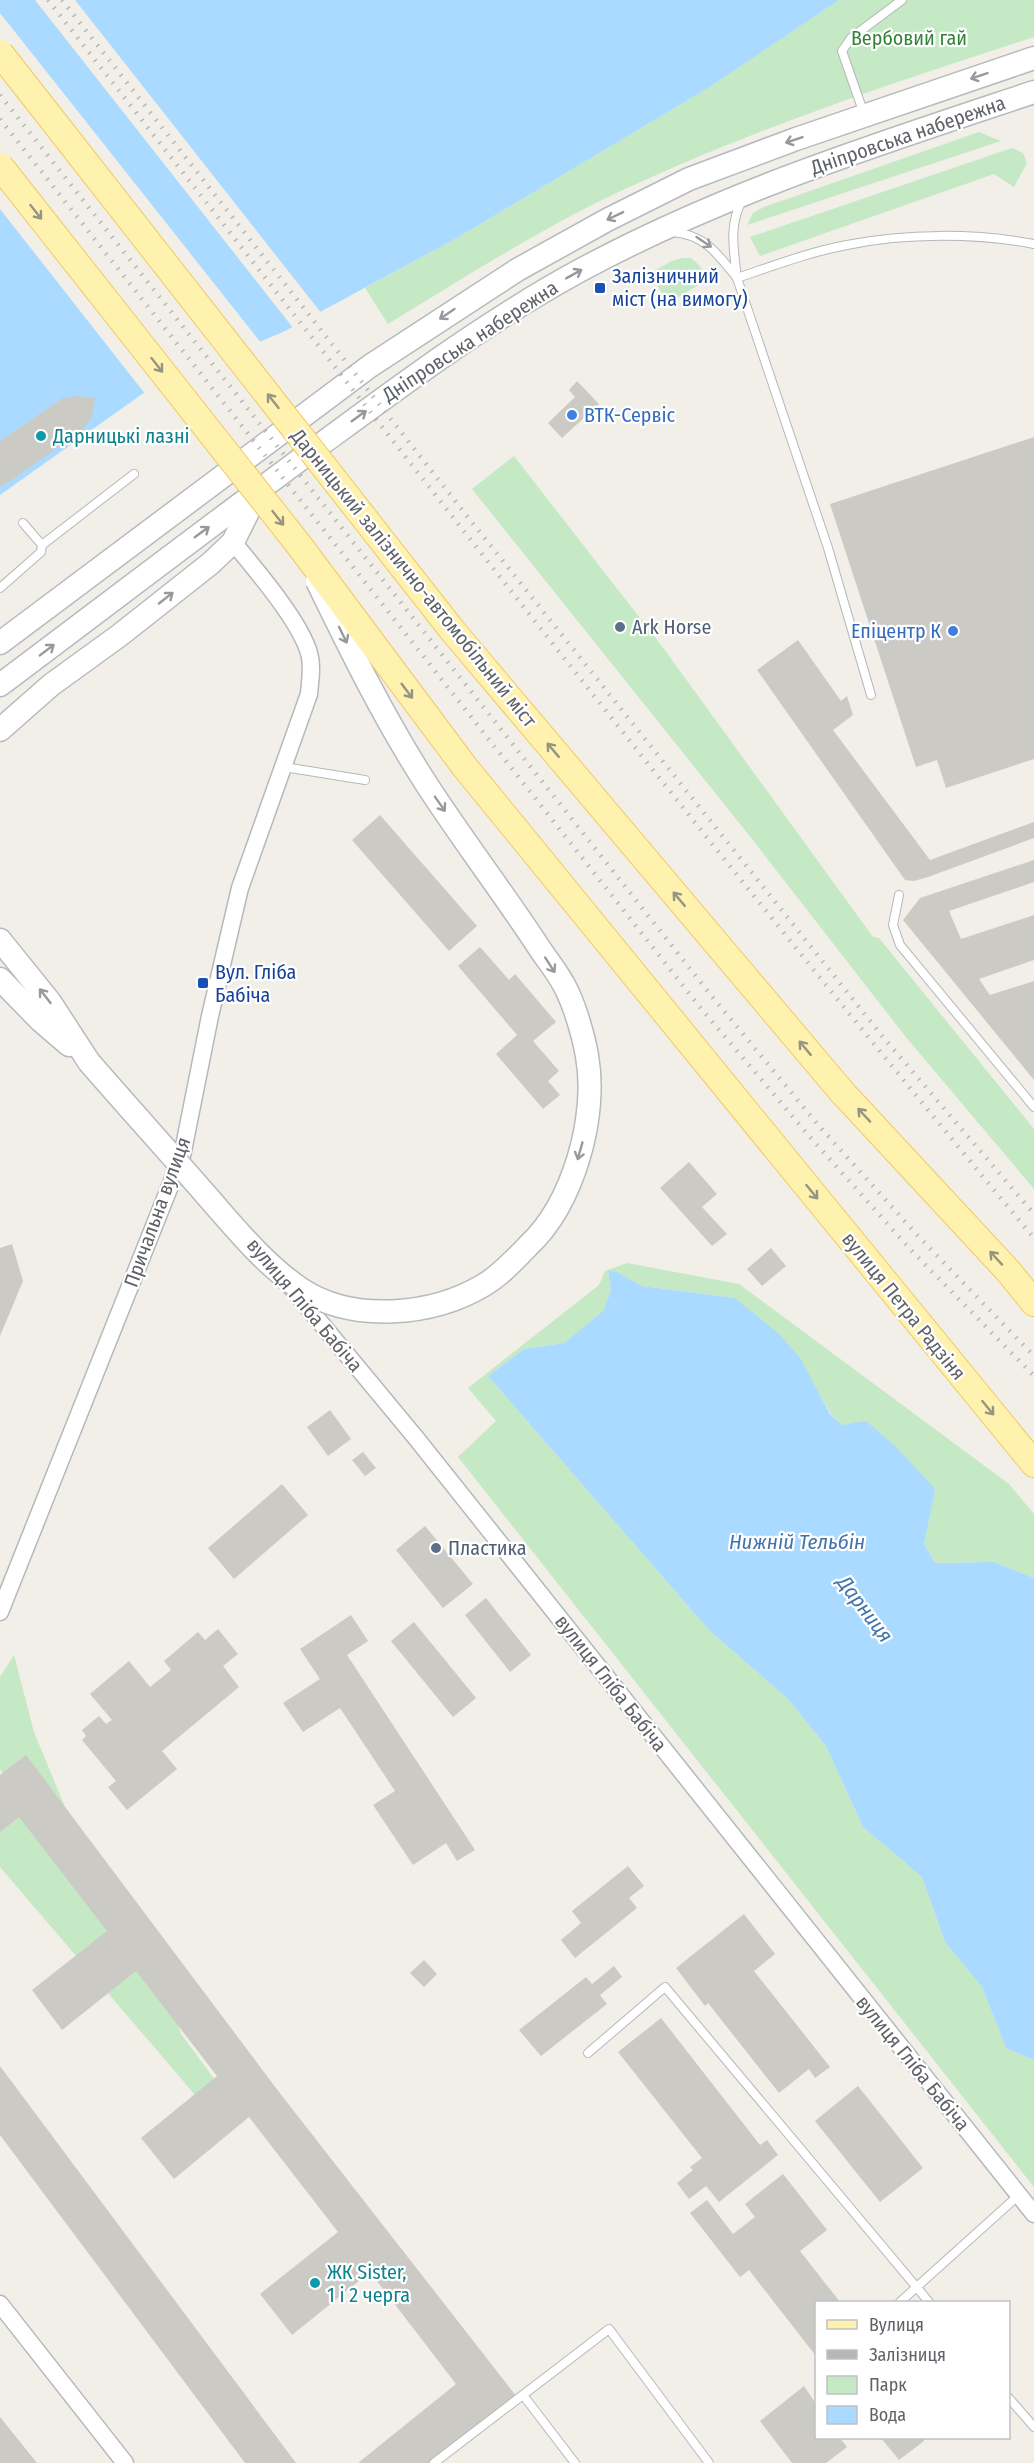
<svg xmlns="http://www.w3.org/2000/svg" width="1034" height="2463" viewBox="0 0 1034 2463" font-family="'Fira Sans Condensed',sans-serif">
<rect width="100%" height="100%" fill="#f1efe8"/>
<g fill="#c5e8c5">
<path d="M839,0H1034V37C887,84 739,134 600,201C527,237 457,282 388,324L365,288L457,238L708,88Z"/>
<polygon points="979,132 1001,141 747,225 753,213 764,207"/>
<polygon points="1012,148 1023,153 1027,163 1014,187 994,174 760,256 750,237"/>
<polygon points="682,258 691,258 700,266 707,280 668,303 650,273 672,261"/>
<polygon points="514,456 664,649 873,937 879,938 1034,1129 1034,1189 905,1036 748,834 472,489"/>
<polygon points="627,1263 739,1284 1009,1484 1034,1514 1034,1578 994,1562 935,1563 924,1544 934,1489 843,1425 831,1414 816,1389 735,1298 642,1286 617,1272 608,1272 611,1291 603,1311 564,1343 524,1349 488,1376 709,1630 788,1699 826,1746 863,1827 922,1877 945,1942 982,1987 1006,2048 1034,2060 1034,2187 458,1457 496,1421 468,1388 599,1285 605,1271"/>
<polygon points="14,1655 34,1732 67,1812 171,2001 181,2034 218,2084 220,2124 0,1867 0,1826 14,1798 0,1769 0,1677"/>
</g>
<g fill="#aadaff">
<polygon points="0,0 839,0 708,88 457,238 283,332 152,387 0,495"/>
<polygon points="608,1271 617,1272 642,1286 735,1298 780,1335 800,1358 830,1414 843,1425 866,1421 896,1447 935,1489 924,1544 935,1563 994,1562 1034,1578 1034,2060 1006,2048 982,1987 945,1942 922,1877 863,1827 826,1746 788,1699 709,1630 488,1376 524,1349 564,1343 603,1311 611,1291"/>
</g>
<g fill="#f1efe8">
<polygon points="35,0 75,0 322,314 294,329"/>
<polygon points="0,13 262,344 153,390 146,395 0,209"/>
</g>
<g fill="#cccac5">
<polygon points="577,381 599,404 562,438 548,423 575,397 569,390"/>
<polygon points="78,396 95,398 92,417 82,430 9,482 0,486 0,441 63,398"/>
<polygon points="1034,437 1034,759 946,788 937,760 916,767 830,504"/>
<polygon points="798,640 841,701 847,696 853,715 833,730 930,860 1034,822 1034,838 928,877 914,881 905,880 757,670"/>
<polygon points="380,815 477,926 449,951 352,840"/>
<polygon points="1034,860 1034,882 949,911 961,939 1034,915 1034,960 979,979 990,995 1034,981 1034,1080 903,920 920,898"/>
<polygon points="480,947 509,980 515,974 556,1022 533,1041 559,1071 548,1081 560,1095 543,1109 496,1054 517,1035 458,966"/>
<polygon points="689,1162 717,1194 702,1207 727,1234 712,1246 660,1188"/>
<polygon points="12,1244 23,1281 0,1336 0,1248"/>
<polygon points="771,1248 786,1266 762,1286 747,1269"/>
<polygon points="330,1410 351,1439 328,1456 307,1427"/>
<polygon points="363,1452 376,1468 365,1476 352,1460"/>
<polygon points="282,1484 308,1515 234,1579 208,1548"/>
<polygon points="425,1526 473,1584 443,1608 396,1550"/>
<polygon points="486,1598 531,1655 510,1672 465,1615"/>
<polygon points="351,1615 368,1641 347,1655 475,1850 457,1861 446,1843 413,1865 373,1805 395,1791 340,1708 303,1732 283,1703 320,1679 300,1649"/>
<polygon points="414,1622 476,1698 453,1717 391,1641"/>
<polygon points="218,1629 238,1654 223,1666 239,1687 162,1751 177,1769 127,1810 108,1787 116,1781 82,1740 86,1736 82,1730 99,1716 106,1724 112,1720 90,1694 129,1661 150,1687 171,1670 164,1661 198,1632 205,1640"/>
<polygon points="26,1755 279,2092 517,2397 432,2463 358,2463 456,2384 370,2272 292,2335 260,2294 338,2232 249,2117 174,2179 141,2138 217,2076 136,1971 62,2030 32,1990 107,1931 19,1817 0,1832 0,1775"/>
<polygon points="628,1866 644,1886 629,1898 637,1908 575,1958 561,1940 581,1923 572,1911"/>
<polygon points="744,1914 775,1954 754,1971 830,2067 815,2078 809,2069 779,2093 708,2003 705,2006 676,1968"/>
<polygon points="424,1960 437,1974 424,1987 410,1973"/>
<polygon points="614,1966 622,1977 600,1995 607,2004 541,2056 519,2030 586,1977 592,1984"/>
<polygon points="661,2018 760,2145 767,2140 778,2155 719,2202 706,2186 689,2199 677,2183 693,2170 690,2167 702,2158 618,2052"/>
<polygon points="0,2066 296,2463 245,2463 0,2135"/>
<polygon points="858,2086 923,2168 880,2202 815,2121"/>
<polygon points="783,2174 827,2230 800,2251 840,2302 816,2302 816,2356 749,2270 740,2277 690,2213 707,2200 733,2234 755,2217 745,2204"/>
<polygon points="804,2386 816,2404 816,2438 840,2438 847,2447 826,2463 792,2463 760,2421"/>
<polygon points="0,2417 37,2463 0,2463"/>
<polygon points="881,2438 922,2438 924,2441 899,2460"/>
</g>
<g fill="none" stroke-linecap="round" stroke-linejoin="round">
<g stroke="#b5b8bc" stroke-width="10">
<g id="service">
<polyline points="864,114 842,51 851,38 902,0"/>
<path d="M743,199C728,224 734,251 737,278L828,548L871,695"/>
<path d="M672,232C704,234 718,254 737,278"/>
<path d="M737,278C773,266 809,252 847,245C906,233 975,233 1034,244"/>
<polyline points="23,523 42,545"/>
<polyline points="0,588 41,552 42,545 134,474"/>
<polyline points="284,767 365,780"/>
<polyline points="899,895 893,925 900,945 1034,1107"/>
<polyline points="588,2053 665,1987 929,2302"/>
<polyline points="900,2302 1019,2195"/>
<polyline points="523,2395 575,2463"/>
<polyline points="1008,2397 1034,2427"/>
<polyline points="434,2463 609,2329 709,2463"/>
</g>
</g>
<g stroke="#b5b8bc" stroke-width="19">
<g id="minor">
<polyline points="290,1286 416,1438 1034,2214"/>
<path d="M0,1612L182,1156L210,1016L240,888L309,694C310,681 313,666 309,653C300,621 255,569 233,542"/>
<polyline points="0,2304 125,2463"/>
</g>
</g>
<g stroke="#b6babf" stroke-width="25">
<g id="secondary">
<polyline points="0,643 370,366 517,270 607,220 689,179 796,139 1034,58"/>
<path d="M0,685C108,604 215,522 324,442C407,381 489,320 579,271C725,192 878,144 1034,92"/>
<polyline points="0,730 51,685 120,635 211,563 233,542 250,508 253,494"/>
<polyline points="0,940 50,1002 89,1062"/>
<polyline points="0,979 41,1021 69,1045"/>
</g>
</g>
<g stroke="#f2c960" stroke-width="28">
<g id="primary">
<polyline points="842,1092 1009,1272 1034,1303"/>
<polyline points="775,1147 1034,1464"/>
</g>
</g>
<use href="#service" stroke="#fff" stroke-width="8"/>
<use href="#minor" stroke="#fff" stroke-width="16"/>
<use href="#secondary" stroke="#fff" stroke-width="22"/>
<use href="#primary" stroke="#fff2af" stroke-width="26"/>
<g stroke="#b6b7b8" stroke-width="4.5" stroke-dasharray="1.5 8" stroke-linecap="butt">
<path d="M48,0C373,415 696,833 1034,1238"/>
<polyline points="62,0 463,511 883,1037 1034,1214"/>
<polyline points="0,95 710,994 819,1126 919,1237 1034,1356"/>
<polyline points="0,119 699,1006 810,1137 909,1248 1034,1376"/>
</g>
<g stroke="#b6babf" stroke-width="25" stroke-linecap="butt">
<path id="secondary-bridge" d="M89,1062C128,1107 168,1151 207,1196C236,1229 264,1264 301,1289C353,1323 432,1316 484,1285C501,1275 514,1260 528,1246C573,1204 598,1117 587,1056C584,1038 576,1010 568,993C561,976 546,959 536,943C501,890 462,839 427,785C385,720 351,651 317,581"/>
</g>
<g stroke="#f2c960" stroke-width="28" stroke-linecap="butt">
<g id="primary-bridge">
<polyline points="0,53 452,630 842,1092"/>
<polyline points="0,166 299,545 464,766 775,1147"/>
</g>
</g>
<use href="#secondary-bridge" stroke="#fff" stroke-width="22"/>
<use href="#primary-bridge" stroke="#fff2af" stroke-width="26"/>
</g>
<defs><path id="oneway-shaft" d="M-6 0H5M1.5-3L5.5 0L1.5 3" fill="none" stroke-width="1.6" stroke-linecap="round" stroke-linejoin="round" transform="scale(1.5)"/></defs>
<g stroke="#979a9d">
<use href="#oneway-shaft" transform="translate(979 76) rotate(161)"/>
<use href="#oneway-shaft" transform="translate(794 140) rotate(161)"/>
<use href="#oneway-shaft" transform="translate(615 216) rotate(154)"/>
<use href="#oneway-shaft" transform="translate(704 242) rotate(34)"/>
<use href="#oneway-shaft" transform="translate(574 274) rotate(-29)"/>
<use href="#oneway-shaft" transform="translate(447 314) rotate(146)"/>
<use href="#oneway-shaft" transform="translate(359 416) rotate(-36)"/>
<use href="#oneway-shaft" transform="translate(202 532) rotate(-36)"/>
<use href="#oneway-shaft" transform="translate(166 598) rotate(-38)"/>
<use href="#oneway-shaft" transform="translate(343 635) rotate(64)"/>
<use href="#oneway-shaft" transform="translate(47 650) rotate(-37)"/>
<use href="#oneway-shaft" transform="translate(440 804) rotate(55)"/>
<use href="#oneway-shaft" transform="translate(550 965) rotate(57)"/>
<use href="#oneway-shaft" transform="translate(45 996) rotate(-128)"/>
<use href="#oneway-shaft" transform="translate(580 1151) rotate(106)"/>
</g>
<g stroke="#979581">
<use href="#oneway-shaft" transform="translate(36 212) rotate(52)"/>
<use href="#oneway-shaft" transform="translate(157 365) rotate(52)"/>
<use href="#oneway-shaft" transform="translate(273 401) rotate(-128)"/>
<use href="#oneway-shaft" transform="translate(278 518) rotate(52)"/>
<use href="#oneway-shaft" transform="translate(407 691) rotate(53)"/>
<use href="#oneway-shaft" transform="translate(553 750) rotate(-130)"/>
<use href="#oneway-shaft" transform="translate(679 899) rotate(-130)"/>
<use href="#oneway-shaft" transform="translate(805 1048) rotate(-130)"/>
<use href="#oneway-shaft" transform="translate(864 1115) rotate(-133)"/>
<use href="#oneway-shaft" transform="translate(812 1192) rotate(51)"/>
<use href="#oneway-shaft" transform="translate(996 1258) rotate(-133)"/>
<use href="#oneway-shaft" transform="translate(988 1408) rotate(51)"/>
</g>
<g fill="#1a4fb4" stroke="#fff" stroke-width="2">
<rect x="594" y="282" width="12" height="12" rx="3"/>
<rect x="197" y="977" width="12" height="12" rx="3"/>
</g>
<g fill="#3f7fe0" stroke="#fff" stroke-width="2">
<circle cx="572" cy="415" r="6"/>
<circle cx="953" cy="631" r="6"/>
</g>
<g fill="#0f9aa8" stroke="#fff" stroke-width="2">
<circle cx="41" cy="436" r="6"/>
<circle cx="315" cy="2283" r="6"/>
</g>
<g fill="#5c6f8a" stroke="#fff" stroke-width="2">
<circle cx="620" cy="627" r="6"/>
<circle cx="436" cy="1548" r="6"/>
</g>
<g text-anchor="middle" stroke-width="4.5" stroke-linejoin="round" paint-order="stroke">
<g font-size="20" fill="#348238" stroke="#fff">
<text x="909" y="45">Вербовий гай</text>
</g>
<g font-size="20" fill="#5f6368" stroke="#fff">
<text transform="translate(908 135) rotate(-19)" y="7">Дніпровська набережна</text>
<text transform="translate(470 341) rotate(-33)" y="7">Дніпровська набережна</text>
<text transform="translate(414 578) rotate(51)" y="7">Дарницький залізнично-автомобільний міст</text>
<text transform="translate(157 1212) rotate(-70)" y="7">Причальна вулиця</text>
<text transform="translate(305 1305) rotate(50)" y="7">вулиця Гліба Бабіча</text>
<text transform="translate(904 1306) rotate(51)" y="7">вулиця Петра Радзіня</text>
<text transform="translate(611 1683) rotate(52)" y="7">вулиця Гліба Бабіча</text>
<text transform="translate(913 2063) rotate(51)" y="7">вулиця Гліба Бабіча</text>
</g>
<g font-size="20" fill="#164399" stroke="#fff" text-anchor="start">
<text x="612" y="283">Залізничний<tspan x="612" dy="23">міст (на вимогу)</tspan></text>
<text x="215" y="979">Вул. Гліба<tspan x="215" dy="23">Бабіча</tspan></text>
</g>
<g font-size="20" fill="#366cbe" stroke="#fff" text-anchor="start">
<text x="584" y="422">ВТК-Сервіс</text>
<text x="941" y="638" text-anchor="end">Епіцентр К</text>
</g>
<g font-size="20" fill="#0d838f" stroke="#fff" text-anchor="start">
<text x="53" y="443">Дарницькі лазні</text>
<text x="327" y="2279">ЖК Sister,<tspan x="327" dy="23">1 і 2 черга</tspan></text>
</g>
<g font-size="20" fill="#4e5e75" stroke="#fff" text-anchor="start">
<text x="632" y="634">Ark Horse</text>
<text x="448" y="1555">Пластика</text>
</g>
<g font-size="21" font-style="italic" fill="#4174aa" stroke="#fff">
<text x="797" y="1549">Нижній Тельбін</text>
<text transform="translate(865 1609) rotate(53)" y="7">Дарниця</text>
</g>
</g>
<rect x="815" y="2301" width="195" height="138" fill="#ffffff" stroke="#bfc1c3" stroke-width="1.5"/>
<rect x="827" y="2320" width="30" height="9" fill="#fff2af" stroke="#bfc1c3" stroke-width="1.5"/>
<text x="869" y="2331" font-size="18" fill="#5f6368">Вулиця</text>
<rect x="827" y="2350" width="30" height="9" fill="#b6b7b8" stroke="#bfc1c3" stroke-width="1.5"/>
<text x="869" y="2361" font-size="18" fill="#5f6368">Залізниця</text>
<rect x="827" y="2376" width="30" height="18" fill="#c5e8c5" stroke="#bfc1c3" stroke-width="1.5"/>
<text x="869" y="2391" font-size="18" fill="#5f6368">Парк</text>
<rect x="827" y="2406" width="30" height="18" fill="#aadaff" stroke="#bfc1c3" stroke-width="1.5"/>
<text x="869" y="2421" font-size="18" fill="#5f6368">Вода</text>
</svg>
